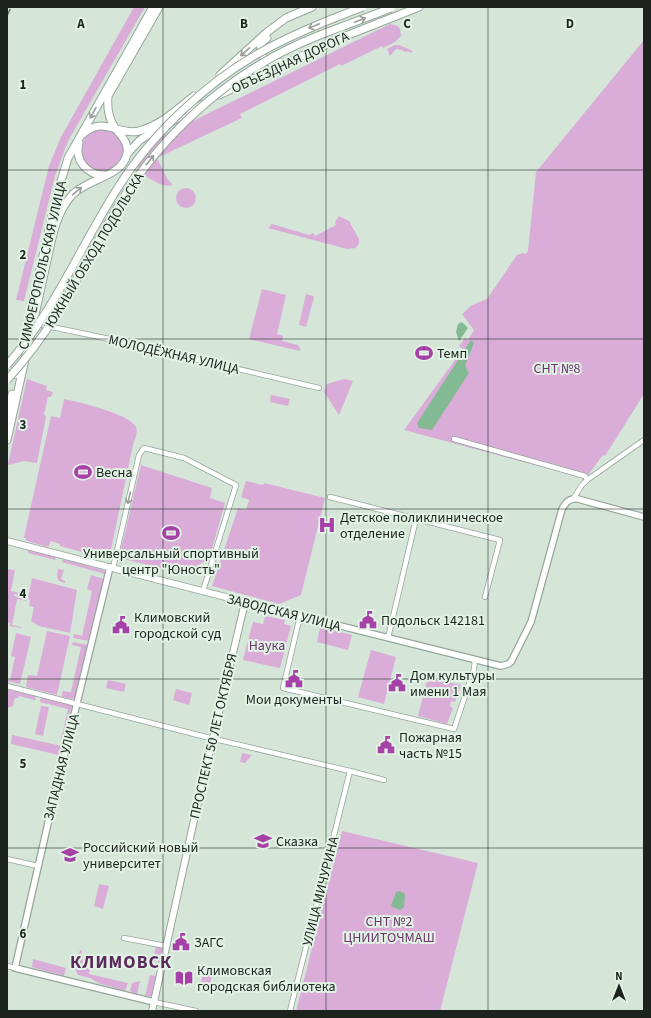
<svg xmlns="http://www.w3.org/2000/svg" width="651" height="1018" viewBox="0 0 651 1018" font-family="'Source Sans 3',sans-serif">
<rect width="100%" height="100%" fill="#d5e6d9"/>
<g fill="#d9add8">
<polygon points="134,7 145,7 68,141 55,176 24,301 16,300 49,166 61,137"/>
<path d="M390,24L398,26L400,29L401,36L395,42L383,48L382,46L341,66L340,64L240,114L242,118L214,131L157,158L168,180L173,185C165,187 159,184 152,180C134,170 132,159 146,144Z"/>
<polygon points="644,40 644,394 605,456 603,455 584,480 582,480 583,478 404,430 463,349 459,346 465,338 468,340 474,330 462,314 472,305 487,299 517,255 523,253 526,254 528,251 536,172"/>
<polygon points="395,45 399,45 413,51 410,53 408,51 405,52 402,50 396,49 390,56 387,49"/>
<circle cx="102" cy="150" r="21"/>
<circle cx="186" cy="198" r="10"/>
<polygon points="339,216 349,221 359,239 359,243 356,248 347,249 268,228 272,224 309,235 313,233 315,236 336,225 335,222"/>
<polygon points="262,289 286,295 277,334 283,336 282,341 298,345 300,348 300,351 249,339"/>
<polygon points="306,294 313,296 314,297 306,327 299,325"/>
<polygon points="27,379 47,386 46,390 53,392 51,397 48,397 44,414 46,417 37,463 24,461 9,465 8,464"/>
<polygon points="344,379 353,381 339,415 324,392 327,384"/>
<polygon points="271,395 290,399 288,406 270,402"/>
<path d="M64,399C79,402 130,414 136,427C138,433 135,439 133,445L109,559L60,546V544L51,541L48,547L27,541L24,537L51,416L60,418Z"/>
<polygon points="141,465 212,488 210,498 225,503 209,559 196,566 195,576 119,558"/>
<polygon points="246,481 263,485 264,483 325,498 301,595 279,604 212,586 238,508 246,510 249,500 241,497"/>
<polygon points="28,550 56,557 55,560 28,553"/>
<polygon points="63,559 103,570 106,572 105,574 62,562"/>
<polygon points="7,569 15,570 11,591 25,594 24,597 14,594 14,596 27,599 26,601 17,599 12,625 21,627 21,628 9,626 10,623 7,622"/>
<polygon points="58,569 64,570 61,579 65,581 65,583 59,581 57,577"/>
<polygon points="91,575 104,579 89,641 73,638 74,634 82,636 92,591 87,589"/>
<path d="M32,578L77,590C74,605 73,618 70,633L39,626L31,621L34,607L29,606L30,600L28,598Z"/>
<polygon points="265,616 285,620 284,624 291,626 280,668 243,660 253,622 263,624"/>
<polygon points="320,627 352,635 348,650 317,642"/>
<polygon points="47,631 70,636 57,695 26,687 28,675 37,676"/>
<polygon points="16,633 31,637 20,684 7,681 7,680 10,680 15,657 11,656"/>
<polygon points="73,642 88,645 76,697 72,699 61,697 63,691 71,692 81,647 72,645"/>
<polygon points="371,650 396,657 384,704 358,697"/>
<polygon points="428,677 461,685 455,702 451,701 450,706 453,708 447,724 418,716"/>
<polygon points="108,680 126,684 124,692 106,688"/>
<polygon points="7,689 36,696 35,700 19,696 18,698 15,698 13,706 7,708"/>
<polygon points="176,689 192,693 189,705 173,700"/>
<polygon points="41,697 72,705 63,740 61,740 68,709 40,702"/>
<polygon points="41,706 49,707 43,736 35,734"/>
<polygon points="12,735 62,746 59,755 11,744"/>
<polygon points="242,753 252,755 245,763 240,762"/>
<polygon points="342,831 478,863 440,1011 296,1011"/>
<polygon points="99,884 109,886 103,909 94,906"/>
<polygon points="156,946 162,948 159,962 153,961"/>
<polygon points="80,950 82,951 80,958 92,961 89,974 128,983 125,991 98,983 90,978 78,975 75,969"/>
<polygon points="33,959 66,968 64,976 32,967"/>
<polygon points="204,968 213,970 210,985 201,983"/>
<polygon points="150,975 156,976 152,996 145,996"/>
<polygon points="140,981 137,994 132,993 130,990 132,983"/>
</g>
<g fill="#84ba93">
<polygon points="462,322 468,328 459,341 456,332 458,324"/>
<polygon points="471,340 474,343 465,366 469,373 432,430 419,428 417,423"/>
<polygon points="400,891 405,894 404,907 400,910 391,906 396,892"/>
</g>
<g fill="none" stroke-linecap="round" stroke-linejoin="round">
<g stroke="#96a69a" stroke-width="6">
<g id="minor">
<polyline points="28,322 119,341 319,388"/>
<polyline points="7,372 16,376"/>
<polyline points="454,439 585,476 587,480"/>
<polyline points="330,497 500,540 485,597"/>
<polyline points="573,499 582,485 587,480 644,440"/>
<polyline points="113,568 139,455 144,448 184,458 236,485 203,591"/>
<polyline points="300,616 283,688 454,729 474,669 475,660"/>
<polyline points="388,638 416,519"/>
<polyline points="7,686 202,736 350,771 384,780"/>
<polyline points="7,859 38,866"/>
<polyline points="124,938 166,946"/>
<polyline points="7,966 15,968"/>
<polyline points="154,1002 196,1011"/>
<polyline points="290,1011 350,771"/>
</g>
</g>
<g stroke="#96a69a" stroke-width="8">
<g id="tertiary">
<polyline points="110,567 51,810 15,968 154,1002"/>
<path d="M245,602L501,666L508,664L511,662L531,622L562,509C566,502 569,498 578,499L644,517"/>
</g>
</g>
<g stroke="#96a69a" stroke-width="8">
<polyline id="secondary" points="7,541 245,602 198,802 152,1011"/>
</g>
<g stroke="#96a69a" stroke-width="9">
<g id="primary">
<path d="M267,38L261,43C259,55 263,60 275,64L281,62"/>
<polyline points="220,75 266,33 286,18 312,7"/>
<polyline points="219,95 333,41 419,7"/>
<path d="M83,134C104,115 117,136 139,131C161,125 178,109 194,96"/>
<path d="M79,143C74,160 87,175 104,175"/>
<polyline points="127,154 139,141 146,136 203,104"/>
<polyline points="31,309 56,198 68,158 153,7"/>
<polyline points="7,417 12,394"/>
<path d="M7,440L52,238C56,222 61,207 73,194C88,179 123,176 127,154C129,142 121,136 115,128C108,118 107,107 108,96L159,7"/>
</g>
</g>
<use href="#minor" stroke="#fff" stroke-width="4.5"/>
<use href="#tertiary" stroke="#fff" stroke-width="5.5"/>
<use href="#secondary" stroke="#fff" stroke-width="6"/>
<use href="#primary" stroke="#fff" stroke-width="7"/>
<polyline stroke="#68736b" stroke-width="1.5" stroke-dasharray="8 4" stroke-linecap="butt" points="7,16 11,7"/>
<g stroke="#96a69a" stroke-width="9" stroke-linecap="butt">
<g id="primary-bridge">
<path d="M7,365C54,312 81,245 119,186C151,135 208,81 261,52C293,34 328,20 363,7"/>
<path d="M7,380C25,360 42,338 56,315C81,275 101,232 127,192C173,123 238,68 315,37C340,27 366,18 391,8"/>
</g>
</g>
<use href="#primary-bridge" stroke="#fff" stroke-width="7"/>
</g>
<defs><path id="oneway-shaft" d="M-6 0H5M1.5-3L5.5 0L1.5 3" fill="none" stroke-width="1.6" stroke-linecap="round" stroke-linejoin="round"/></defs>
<g stroke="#999c9a">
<use href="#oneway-shaft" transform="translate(360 20) rotate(-21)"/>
<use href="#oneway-shaft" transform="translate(314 26) rotate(158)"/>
<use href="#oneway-shaft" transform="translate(245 52) rotate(137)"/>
<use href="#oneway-shaft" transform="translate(93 113) rotate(119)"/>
<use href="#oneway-shaft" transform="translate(150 160) rotate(-51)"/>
<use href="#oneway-shaft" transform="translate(77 191) rotate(-40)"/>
<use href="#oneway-shaft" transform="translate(129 498) rotate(103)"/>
</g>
<path fill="none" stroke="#1c231e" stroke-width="1" stroke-opacity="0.55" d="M163,7V1011M326,7V1011M488,7V1011M7,170H644M7,339H644M7,509H644M7,679H644M7,848H644"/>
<defs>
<g id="stadium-bare" transform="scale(1.38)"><path d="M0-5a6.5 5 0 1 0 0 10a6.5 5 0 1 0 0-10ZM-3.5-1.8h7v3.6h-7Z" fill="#a541a7" stroke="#e2f3e6" stroke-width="2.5" paint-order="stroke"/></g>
<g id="hospital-bare" transform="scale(1.38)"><path d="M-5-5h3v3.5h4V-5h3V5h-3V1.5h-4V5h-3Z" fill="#a541a7" stroke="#e2f3e6" stroke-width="2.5" paint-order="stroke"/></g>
<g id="civic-bare" transform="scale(1.38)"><path d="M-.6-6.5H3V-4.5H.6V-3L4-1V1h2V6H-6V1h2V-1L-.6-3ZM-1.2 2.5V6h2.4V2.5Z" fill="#a541a7" stroke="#e2f3e6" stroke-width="2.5" paint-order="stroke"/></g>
<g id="school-bare" transform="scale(1.38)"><path d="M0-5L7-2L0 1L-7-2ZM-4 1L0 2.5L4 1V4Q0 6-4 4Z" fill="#a541a7" stroke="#e2f3e6" stroke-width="2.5" paint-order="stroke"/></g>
<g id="university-bare" transform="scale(1.38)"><path d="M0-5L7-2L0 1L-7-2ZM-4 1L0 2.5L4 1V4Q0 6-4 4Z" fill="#a541a7" stroke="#e2f3e6" stroke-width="2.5" paint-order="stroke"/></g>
<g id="library-bare" transform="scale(1.38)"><path d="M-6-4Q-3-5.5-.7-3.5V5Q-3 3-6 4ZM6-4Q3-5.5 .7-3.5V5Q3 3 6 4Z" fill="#a541a7" stroke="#e2f3e6" stroke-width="2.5" paint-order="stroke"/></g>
</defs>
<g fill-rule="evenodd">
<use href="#stadium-bare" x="424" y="353"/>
<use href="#stadium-bare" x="83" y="472"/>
<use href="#hospital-bare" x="327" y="525"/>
<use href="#stadium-bare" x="171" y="533"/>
<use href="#civic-bare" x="368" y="620"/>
<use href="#civic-bare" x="121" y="625"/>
<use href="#civic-bare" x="294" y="679"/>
<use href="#civic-bare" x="397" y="683"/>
<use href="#civic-bare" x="386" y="745"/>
<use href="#school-bare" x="263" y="841"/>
<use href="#university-bare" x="70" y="855"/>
<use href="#civic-bare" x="181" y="942"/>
<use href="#library-bare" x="184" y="978"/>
</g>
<g text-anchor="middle" stroke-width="4" stroke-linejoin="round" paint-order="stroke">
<g font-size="14" fill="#1c231e" stroke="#e2f3e6">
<text transform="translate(290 62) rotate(-25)" y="5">ОБЪЕЗДНАЯ ДОРОГА</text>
<text transform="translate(94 250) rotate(-59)" y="5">ЮЖНЫЙ ОБХОД ПОДОЛЬСКА</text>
<text transform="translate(42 265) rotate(-77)" y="5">СИМФЕРОПОЛЬСКАЯ УЛИЦА</text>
<text transform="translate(174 354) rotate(13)" y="5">МОЛОДЁЖНАЯ УЛИЦА</text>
<text transform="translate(284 612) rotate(14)" y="5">ЗАВОДСКАЯ УЛИЦА</text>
<text transform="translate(213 736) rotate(-77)" y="5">ПРОСПЕКТ 50 ЛЕТ ОКТЯБРЯ</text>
<text transform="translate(61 767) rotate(-76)" y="5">ЗАПАДНАЯ УЛИЦА</text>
<text transform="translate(320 891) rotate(-76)" y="5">УЛИЦА МИЧУРИНА</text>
</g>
<g font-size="14" fill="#1c231e" stroke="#e2f3e6" text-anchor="start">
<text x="437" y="358">Темп</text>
<text x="96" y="477">Весна</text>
<text x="340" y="522">Детское поликлиническое<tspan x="340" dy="16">отделение</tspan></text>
<text x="171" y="558" text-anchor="middle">Универсальный спортивный<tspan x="171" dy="16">центр "Юность"</tspan></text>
<text x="134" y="622">Климовский<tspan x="134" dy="16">городской суд</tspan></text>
<text x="381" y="625">Подольск 142181</text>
<text x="410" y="680">Дом культуры<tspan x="410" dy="16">имени 1 Мая</tspan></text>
<text x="294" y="704" text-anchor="middle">Мои документы</text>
<text x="399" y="742">Пожарная<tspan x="399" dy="16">часть №15</tspan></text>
<text x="276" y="846">Сказка</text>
<text x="83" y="852">Российский новый<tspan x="83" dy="16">университет</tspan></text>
<text x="194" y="947">ЗАГС</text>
<text x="197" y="975">Климовская<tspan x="197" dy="16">городская библиотека</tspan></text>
</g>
<g font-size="14" fill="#6c356c" stroke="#e2f3e6">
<text x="557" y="373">СНТ №8</text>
<text x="267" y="650">Наука</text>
<text x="389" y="926">СНТ №2<tspan x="389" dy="16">ЦНИИТОЧМАШ</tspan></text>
</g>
<g font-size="18" font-weight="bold" letter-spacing="1" fill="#5b2a5b" stroke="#e2f3e6">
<text x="121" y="968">КЛИМОВСК</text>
</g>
</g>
<g font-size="13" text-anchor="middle" font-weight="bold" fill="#1c231e" stroke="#e2f3e6" stroke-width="4" stroke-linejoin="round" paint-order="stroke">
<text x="81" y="28">A</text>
<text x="244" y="28">B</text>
<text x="407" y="28">C</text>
<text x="570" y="28">D</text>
<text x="23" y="89">1</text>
<text x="23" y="259">2</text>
<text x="23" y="429">3</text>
<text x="23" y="598">4</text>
<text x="23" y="768">5</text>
<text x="23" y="938">6</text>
</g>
<rect width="651" height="1018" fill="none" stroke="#1c231e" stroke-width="16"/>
<g transform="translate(619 986)" stroke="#e2f3e6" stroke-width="3" paint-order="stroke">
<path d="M0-3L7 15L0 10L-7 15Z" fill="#1c231e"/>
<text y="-6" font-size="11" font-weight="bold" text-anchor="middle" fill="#1c231e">N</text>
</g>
</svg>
